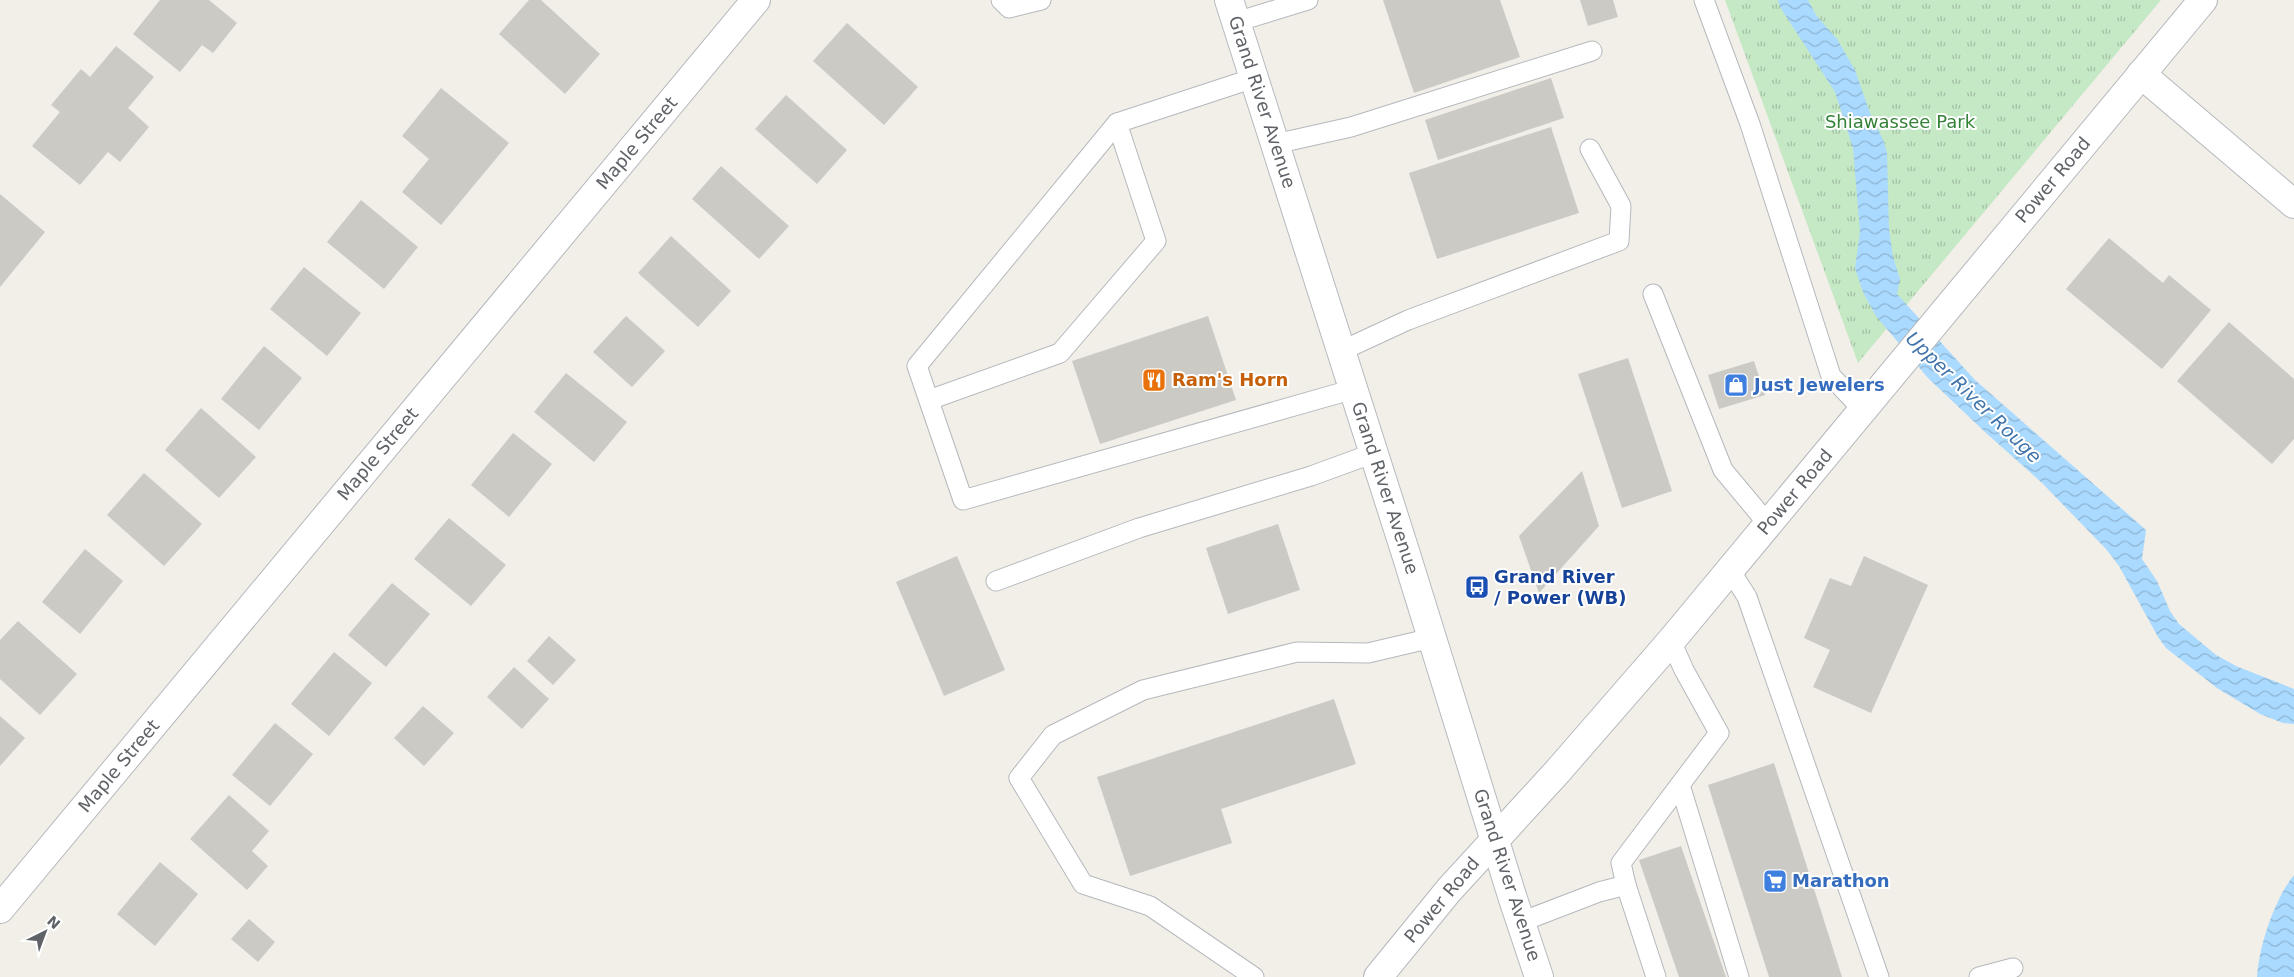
<svg xmlns="http://www.w3.org/2000/svg" width="2294" height="977" viewBox="0 0 2294 977" font-family="'DejaVu Sans',sans-serif">
<defs>
<pattern id="grass-tufts" width="24" height="20" patternUnits="userSpaceOnUse" patternTransform="scale(1.25)"><rect width="24" height="20" fill="#c5e8c5"/><path d="M3 7l-1-3M5 7V3M7 7l1-3M15 17l-1-3M17 17v-4M19 17l1-3" fill="none" stroke="#a3c0a4"/></pattern>
<pattern id="water-waves" width="16" height="10" patternUnits="userSpaceOnUse" patternTransform="scale(1.25)"><rect width="16" height="10" fill="#aadaff"/><path d="M0 5q4-4 8 0t8 0" fill="none" stroke="#8eb4d2"/></pattern>
</defs>
<rect width="100%" height="100%" fill="#f1efe8"/>
<polygon fill="url(#grass-tufts)" points="1725,0 2161,0 1858,363"/>
<g fill="url(#water-waves)">
<polygon points="1778,0 1808,0 1816,15 1837,39 1855,70 1870,113 1884,142 1887,153 1889,229 1893,257 1900,279 1897,294 1975,380 2146,530 2142,559 2157,581 2170,611 2179,624 2216,655 2236,666 2294,689 2294,724 2283,723 2260,714 2217,688 2166,648 2158,637 2119,566 2106,549 2042,483 1985,432 1928,378 1876,316 1863,292 1855,268 1860,232 1853,148 1835,92 1780,7"/>
<path d="M2294,875V977H2257C2259,946 2274,900 2294,875Z"/>
</g>
<g fill="#cccac5">
<polygon points="160,0 209,0 237,23 213,53 202,45 180,72 133,34"/>
<polygon points="529,0 541,0 600,54 565,94 499,34"/>
<polygon points="1383,0 1500,0 1520,57 1414,93"/>
<polygon points="1580,0 1613,0 1618,17 1588,26"/>
<polygon points="847,23 918,87 884,125 813,61"/>
<polygon points="116,46 154,77 128,108 149,127 120,162 108,152 80,185 32,146 60,112 51,105 81,69 90,77"/>
<polygon points="1551,78 1564,118 1438,160 1425,120"/>
<polygon points="441,88 509,143 441,225 402,192 429,159 402,136"/>
<polygon points="786,95 847,150 817,184 755,129"/>
<polygon points="1551,127 1579,213 1437,259 1409,173"/>
<polygon points="721,166 789,226 759,259 692,199"/>
<polygon points="0,194 45,232 0,287"/>
<polygon points="361,200 418,247 384,289 327,242"/>
<polygon points="671,236 731,291 698,327 638,273"/>
<polygon points="2109,238 2163,283 2169,275 2211,310 2162,369 2066,289"/>
<polygon points="304,267 361,313 327,356 270,309"/>
<polygon points="626,316 665,351 632,387 593,352"/>
<polygon points="1208,316 1236,400 1100,444 1072,361"/>
<polygon points="2229,322 2294,379 2294,439 2272,464 2177,381"/>
<polygon points="264,346 302,378 259,430 221,399"/>
<polygon points="1628,358 1672,491 1622,508 1578,374"/>
<polygon points="1754,361 1765,395 1719,409 1708,375"/>
<polygon points="566,373 627,422 594,462 534,412"/>
<polygon points="201,408 256,457 219,498 165,450"/>
<polygon points="513,433 552,464 509,517 471,485"/>
<polygon points="1582,471 1599,526 1539,593 1519,536"/>
<polygon points="144,473 202,524 164,566 107,515"/>
<polygon points="449,518 506,565 471,606 414,559"/>
<polygon points="1278,524 1300,590 1228,614 1206,548"/>
<polygon points="85,549 123,581 80,634 42,602"/>
<polygon points="957,556 1005,670 944,696 896,582"/>
<polygon points="1864,556 1928,585 1871,713 1813,687 1830,650 1804,638 1830,578 1851,586"/>
<polygon points="392,583 430,614 386,667 348,635"/>
<polygon points="18,621 77,674 40,715 0,679 0,640"/>
<polygon points="549,636 576,660 553,685 527,661"/>
<polygon points="334,652 372,683 329,736 291,704"/>
<polygon points="514,667 549,699 522,729 487,697"/>
<polygon points="1334,699 1356,764 1221,809 1232,843 1130,876 1097,777"/>
<polygon points="423,706 454,733 424,766 394,738"/>
<polygon points="0,716 25,738 0,766"/>
<polygon points="275,723 313,754 270,806 232,775"/>
<polygon points="1774,763 1842,977 1769,977 1708,785"/>
<polygon points="229,795 269,831 252,851 268,866 247,890 190,839"/>
<polygon points="1681,846 1726,977 1679,977 1639,860"/>
<polygon points="160,862 198,894 155,946 117,914"/>
<polygon points="249,919 275,942 258,962 231,939"/>
</g>
<g fill="none" stroke-linecap="round" stroke-linejoin="round">
<g stroke="#b5b8bc" stroke-width="21">
<g id="service">
<polyline points="1001,0 1009,8 1041,0"/>
<polyline points="1704,0 1750,124 1831,376 1863,410"/>
<polyline points="1236,22 1308,0"/>
<polyline points="1254,78 1117,123 917,366 963,500 1354,389"/>
<polyline points="1275,144 1351,127 1592,51"/>
<polyline points="1653,294 1723,470 1768,524"/>
<polyline points="1341,351 1408,320 1619,241 1621,206 1590,149"/>
<polyline points="929,400 1060,353 1156,241 1117,123"/>
<polyline points="1730,570 1747,597 1879,977"/>
<polyline points="996,581 1139,528 1311,476 1374,453"/>
<polyline points="1680,785 1739,977"/>
<polyline points="1626,885 1621,863 1719,733 1684,670 1671,641"/>
<polyline points="1521,922 1599,892 1626,885 1656,977"/>
<polyline points="1254,977 1150,906 1083,884 1019,778 1053,735 1143,690 1297,652 1368,653 1432,638"/>
<polyline points="1979,977 2013,968"/>
</g>
</g>
<g stroke="#b5b8bc" stroke-width="30">
<g id="minor">
<polyline points="2141,74 2294,204"/>
<polyline points="0,909 756,0"/>
</g>
</g>
<g stroke="#b5b8bc" stroke-width="30">
<polyline id="tertiary" points="1378,977 1449,890 1558,771 1671,641 2203,0"/>
</g>
<g stroke="#b6babf" stroke-width="30">
<polyline id="secondary" points="1229,0 1405,551 1513,899 1539,977"/>
</g>
<use href="#service" stroke="#fff" stroke-width="19"/>
<use href="#minor" stroke="#fff" stroke-width="28"/>
<use href="#tertiary" stroke="#fff" stroke-width="28"/>
<use href="#secondary" stroke="#fff" stroke-width="28"/>
</g>
<defs>
<g id="restaurant-square" transform="scale(1.25)"><rect x="-9" y="-9" width="18" height="18" rx="4" fill="#e8710a" stroke="#fff"/><path d="M-5-6h1v4h1v-4h1v4h1v-4h1v5L-1.5 .5V6h-2V.5L-5-1ZM5-6V6H3V1.5H1.5Q1.5-4 5-6Z" fill="#fff"/></g>
<g id="shop-square" transform="scale(1.25)"><rect x="-9" y="-9" width="18" height="18" rx="4" fill="#3f7fe0" stroke="#fff"/><path d="M-5-2.5h2.3a2.7 3.5 0 0 1 5.4 0H5L5.5 6h-11ZM-1.5-2.5h3a1.5 2.3 0 0 0-3 0Z" fill="#fff"/></g>
<g id="bus-square" transform="scale(1.25)"><rect x="-9" y="-9" width="18" height="18" rx="4" fill="#1a4fb4" stroke="#fff"/><path d="M-5-6H5V4H4V6H2V4H-2V6H-4V4H-5ZM-3.5-4V0h7V-4ZM-3.5 1.2v1.5H-2V1.2ZM2 1.2v1.5H3.5V1.2Z" fill="#fff"/></g>
<g id="supermarket-square" transform="scale(1.25)"><rect x="-9" y="-9" width="18" height="18" rx="4" fill="#3f7fe0" stroke="#fff"/><path d="M-6-5.5h2.5l.6 2H6L4.5 2H-2.5L-4.4-4H-6ZM-1.5 3.2a1.3 1.3 0 1 0 .1 0ZM3 3.2a1.3 1.3 0 1 0 .1 0Z" fill="#fff"/></g>
</defs>
<g fill-rule="evenodd">
<use href="#restaurant-square" x="1154" y="380"/>
<use href="#shop-square" x="1736" y="385"/>
<use href="#bus-square" x="1477" y="587"/>
<use href="#supermarket-square" x="1775" y="881"/>
</g>
<g text-anchor="middle" stroke-width="4" stroke-linejoin="round" paint-order="stroke">
<g font-size="18" fill="#5f6368" stroke="#fff">
<text transform="translate(1262 102) rotate(72)" y="6">Grand River Avenue</text>
<text transform="translate(637 143) rotate(-50)" y="6">Maple Street</text>
<text transform="translate(2053 180) rotate(-50)" y="6">Power Road</text>
<text transform="translate(378 454) rotate(-50)" y="6">Maple Street</text>
<text transform="translate(1385 488) rotate(72)" y="6">Grand River Avenue</text>
<text transform="translate(1795 492) rotate(-50)" y="6">Power Road</text>
<text transform="translate(119 766) rotate(-50)" y="6">Maple Street</text>
<text transform="translate(1507 875) rotate(72)" y="6">Grand River Avenue</text>
<text transform="translate(1442 900) rotate(-50)" y="6">Power Road</text>
</g>
<g font-size="18" fill="#348238" stroke="#fff">
<text x="1900" y="128">Shiawassee Park</text>
</g>
<g font-size="18" font-weight="bold" fill="#c56008" stroke="#fff" text-anchor="start">
<text x="1172" y="386">Ram's Horn</text>
</g>
<g font-size="18" font-weight="bold" fill="#366cbe" stroke="#fff" text-anchor="start">
<text x="1754" y="391">Just Jewelers</text>
<text x="1792" y="887">Marathon</text>
</g>
<g font-size="18" font-weight="bold" fill="#164399" stroke="#fff" text-anchor="start">
<text x="1494" y="583">Grand River<tspan x="1494" dy="21">/ Power (WB)</tspan></text>
</g>
<g font-size="19" font-style="italic" fill="#4174aa" stroke="#fff">
<text transform="translate(1974 397) rotate(44)" y="7">Upper River Rouge</text>
</g>
</g>
<g transform="translate(45 932) rotate(42)" stroke="#ffffff" stroke-width="4" paint-order="stroke">
<path d="M0-4L9 19L0 12L-9 19Z" fill="#5f6368"/>
<text y="-8" font-size="14" font-weight="bold" text-anchor="middle" fill="#5f6368">N</text>
</g>
</svg>
